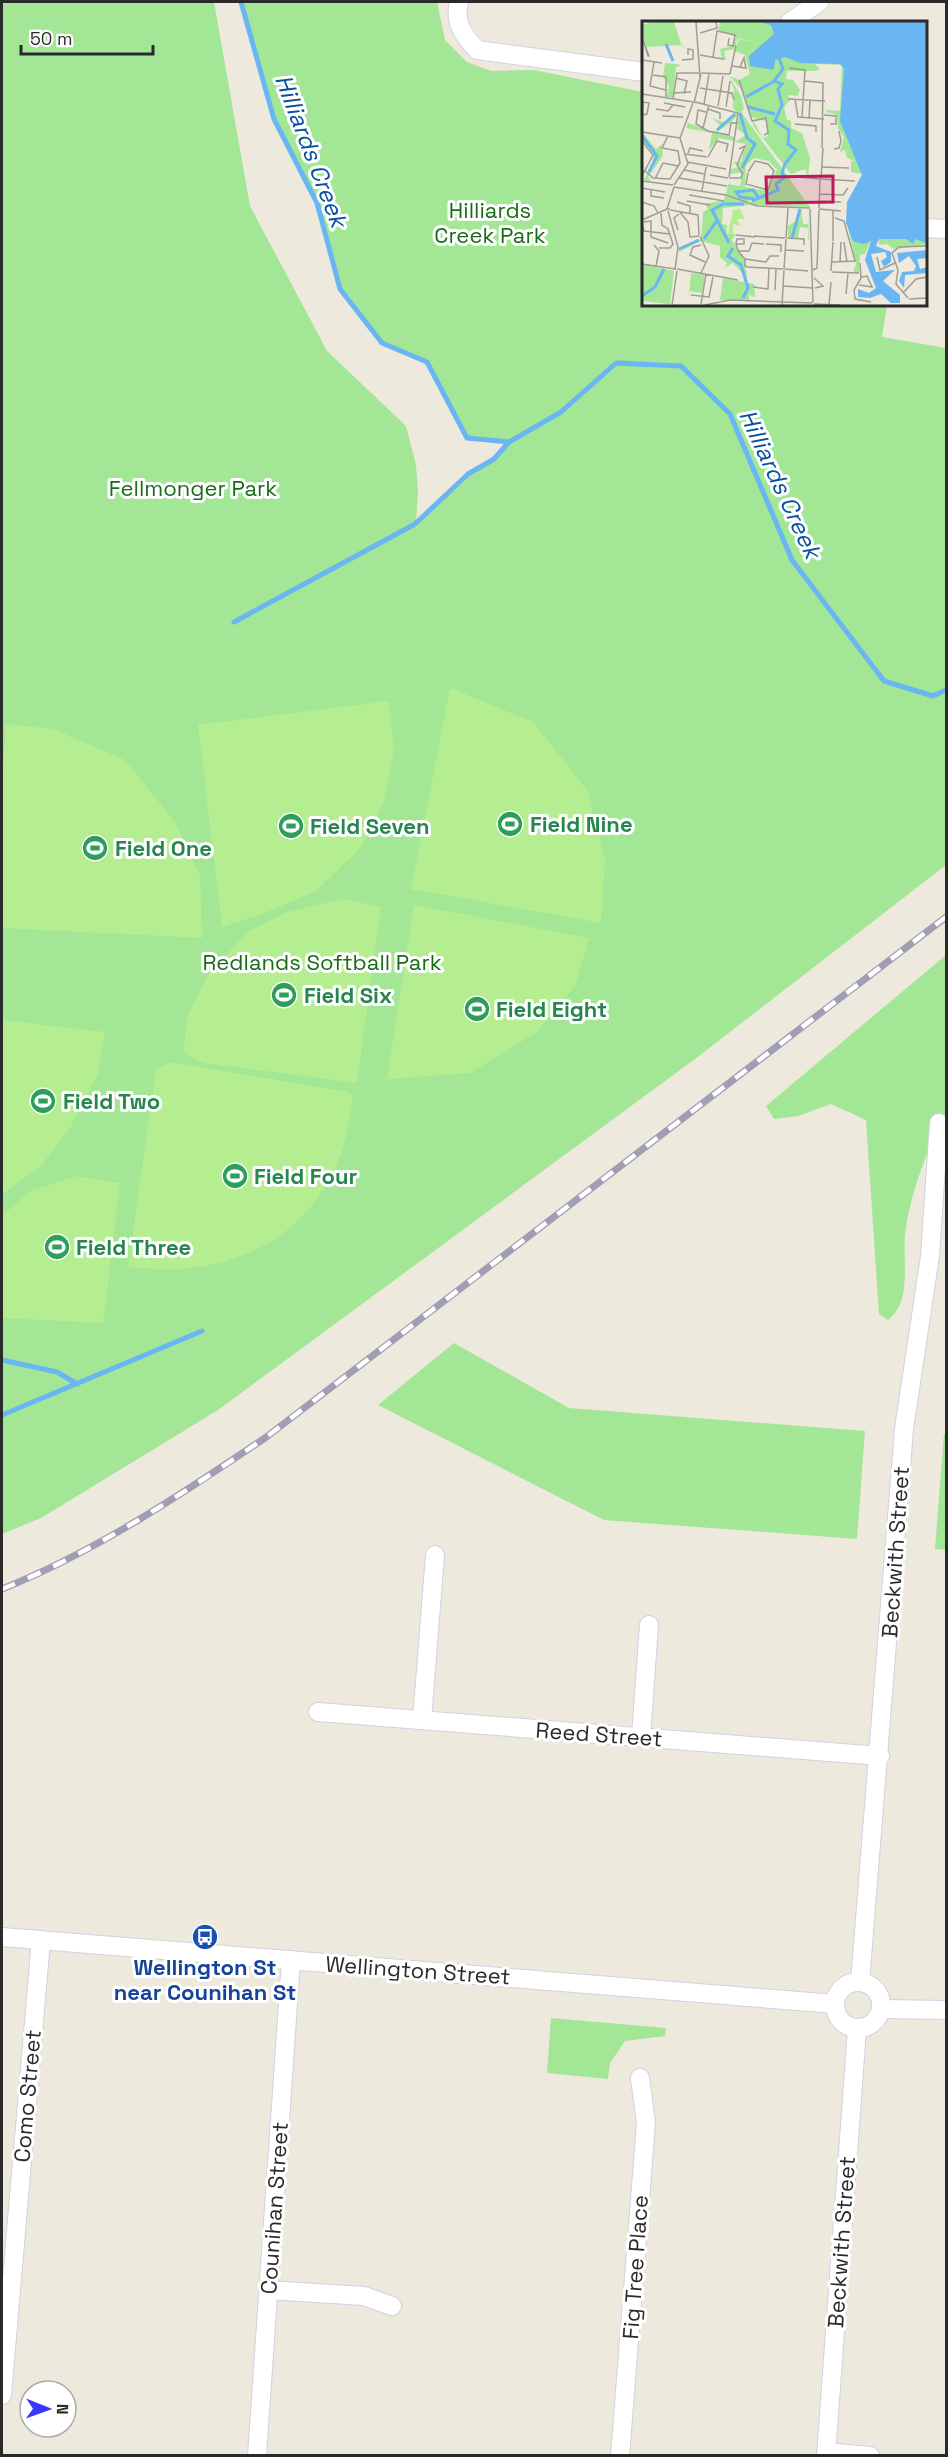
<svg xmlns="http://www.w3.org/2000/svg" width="948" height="2457" viewBox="0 0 948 2457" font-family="'Space Grotesk',sans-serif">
<rect width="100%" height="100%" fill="#ede9dc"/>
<g fill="#a2e696">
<polygon points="2,2 214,2 250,206 327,351 406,426 416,465 418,491 416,524 468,474 494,459 508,442 467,438 427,362 382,343 340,289 317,203 274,119 241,2 437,2 445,40 467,62 491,71 534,70 643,92 644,304 887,305 882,337 946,348 946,865 695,1059 218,1410 41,1518 2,1534"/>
<path d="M946,955V1140L929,1149C918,1176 909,1204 905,1233C902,1260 913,1301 888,1320L879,1314L866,1120L831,1104L798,1116L774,1119L766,1106Z"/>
<polygon points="454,1343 569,1408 865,1431 857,1539 604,1520 378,1405"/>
<polygon points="944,1434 946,1434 946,1550 935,1549"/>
<polygon points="551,2018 666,2028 665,2036 625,2041 610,2063 608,2079 547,2073"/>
</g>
<g fill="#b5ee91">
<polygon points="450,688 533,722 587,790 605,858 601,923 411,889"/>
<polygon points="389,701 394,752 383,804 361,847 316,891 260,915 222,927 198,725"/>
<polygon points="6,724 53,729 125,760 175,822 200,875 202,938 2,928 2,783"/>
<polygon points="343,899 381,907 357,1083 204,1063 183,1053 188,1015 209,974 247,932 287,912"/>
<polygon points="414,905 589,938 575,986 537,1032 470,1073 387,1079"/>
<polygon points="2,1020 105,1032 98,1074 70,1128 40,1167 2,1194"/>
<path d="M171,1062L348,1092L353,1096C350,1114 348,1133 342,1150C317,1224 258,1262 183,1269C165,1271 146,1268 128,1267L156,1070Z"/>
<polygon points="78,1176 120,1183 103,1323 2,1318 2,1216 32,1190"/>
</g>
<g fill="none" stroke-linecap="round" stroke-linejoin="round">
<g stroke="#6ab6f3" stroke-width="5">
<polyline points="241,2 274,119 317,203 340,289 382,343 427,362 467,438 509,442 561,412 616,363 681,366 730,414 792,560 884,681 933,696 946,690"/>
<polyline points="234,622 415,524 468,474 494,459 509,442"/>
<polyline points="2,1360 57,1372 77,1384"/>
<polyline points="2,1415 202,1331"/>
</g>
<g stroke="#d1d1e4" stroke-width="20">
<g id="street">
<path d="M459,2C454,23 463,35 477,50L644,72"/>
<polyline points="790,22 819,2"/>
<polyline points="926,228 946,229"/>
<polyline points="318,1712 880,1756"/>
<polyline points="422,1720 435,1555"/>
<polyline points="641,1737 649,1625"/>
<polyline points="2,1937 835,2004"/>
<circle cx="858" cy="2005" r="23"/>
<polyline points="860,1982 904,1429 930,1256 939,1123"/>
<polyline points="882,2009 946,2010"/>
<polyline points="268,2290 364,2296 392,2306"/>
<polyline points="2,2395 41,1940"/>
<polyline points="826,2452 870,2456"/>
<polyline points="257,2456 291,1960"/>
<polyline points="620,2456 646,2123 640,2078"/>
<polyline points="826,2456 857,2029"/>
</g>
</g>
<use href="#street" stroke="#fff" stroke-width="18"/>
<g stroke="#9f9eb5" stroke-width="7">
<path id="rail" d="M2,1589C95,1552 182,1494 265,1438L946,917"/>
</g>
<use href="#rail" stroke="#fff" stroke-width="4.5" stroke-dasharray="14" stroke-linecap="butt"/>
</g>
<defs>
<g id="stadium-disc" transform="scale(1.35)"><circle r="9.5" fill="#2e9e5b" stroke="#fff"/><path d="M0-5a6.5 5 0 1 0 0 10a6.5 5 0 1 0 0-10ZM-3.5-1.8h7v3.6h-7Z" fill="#fff"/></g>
<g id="bus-disc" transform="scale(1.35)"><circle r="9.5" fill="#1a4fb4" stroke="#fff"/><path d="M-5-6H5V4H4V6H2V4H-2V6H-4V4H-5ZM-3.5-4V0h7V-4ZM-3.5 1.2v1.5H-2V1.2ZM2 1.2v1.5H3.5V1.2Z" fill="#fff"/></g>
</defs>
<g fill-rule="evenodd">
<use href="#stadium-disc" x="510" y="824"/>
<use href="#stadium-disc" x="291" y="826"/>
<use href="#stadium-disc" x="95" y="848"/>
<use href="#stadium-disc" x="284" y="995"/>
<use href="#stadium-disc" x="477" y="1009"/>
<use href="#stadium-disc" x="43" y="1101"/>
<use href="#stadium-disc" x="235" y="1176"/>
<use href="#stadium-disc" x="57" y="1247"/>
<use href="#bus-disc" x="205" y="1937"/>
</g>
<g text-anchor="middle" stroke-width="6" stroke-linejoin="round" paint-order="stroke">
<g font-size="22" fill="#196b17" stroke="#fff">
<text x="490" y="218">Hilliards<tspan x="490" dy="25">Creek Park</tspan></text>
<text x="193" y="496">Fellmonger Park</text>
<text x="322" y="970">Redlands Softball Park</text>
</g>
<g font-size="22" font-weight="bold" fill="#27864d" stroke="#fff" text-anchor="start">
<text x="530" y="832">Field Nine</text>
<text x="310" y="834">Field Seven</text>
<text x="115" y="856">Field One</text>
<text x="304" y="1003">Field Six</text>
<text x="496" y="1017">Field Eight</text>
<text x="63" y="1109">Field Two</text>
<text x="254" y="1184">Field Four</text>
<text x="76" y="1255">Field Three</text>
</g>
<g font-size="22" fill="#2a2a2a" stroke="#fff">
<text transform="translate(895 1552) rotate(-86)" y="8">Beckwith Street</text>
<text transform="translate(599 1734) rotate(4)" y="8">Reed Street</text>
<text transform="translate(418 1970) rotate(4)" y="8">Wellington Street</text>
<text transform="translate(27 2096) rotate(-85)" y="8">Como Street</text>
<text transform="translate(274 2208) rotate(-86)" y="8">Counihan Street</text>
<text transform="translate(841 2242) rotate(-86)" y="8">Beckwith Street</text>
<text transform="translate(635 2267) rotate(-86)" y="8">Fig Tree Place</text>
</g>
<g font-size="22" font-weight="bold" fill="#164399" stroke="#fff">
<text x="205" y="1975">Wellington St<tspan x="205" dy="25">near Counihan St</tspan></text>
</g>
<g font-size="24" font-style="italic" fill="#0850a1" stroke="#fff">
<text transform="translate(311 151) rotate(69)" y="8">Hilliards Creek</text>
<text transform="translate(780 484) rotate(65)" y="8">Hilliards Creek</text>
</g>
</g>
<g transform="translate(642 21)">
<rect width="285" height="285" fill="#ede9dc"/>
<path d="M10,1H32L39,23L45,28L39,24L4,26L0,4ZM78,1H208L143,35L204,43L225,147L204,188L220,153L209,151V140H213L205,137L203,129L198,131L202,116L196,107L195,94L185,91L184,94V89L198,90L200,44L177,43H173L178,48L174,50H145L144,58L151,59L158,69L156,75L146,74L148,79L142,86L145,99L149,100V107L160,112L168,137L166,156L163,148L149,153L112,106L99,68L88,55L97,59L108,53L103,34L93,30L97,18L121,23L96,17L92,28L82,30L84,39H80L78,28L90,25L94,16L76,9ZM109,96L124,100L126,115L121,117ZM23,42L34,43L37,44L38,45L34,46L31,76H25L27,65L21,55ZM87,55L99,75L102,88L99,91L168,186L113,184L106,183L115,176L103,182L84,173L86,163L98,165L101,151L88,153L89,148L99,146L90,141H99L104,123L93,121L104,114L95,108L97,93L91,87L92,68ZM112,137L127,140L135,149L125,170L103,166L104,144ZM92,92L96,94L88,102L73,112L93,116L92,120L77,117L67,129L70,112L44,107L46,102L73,112L78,104L70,97L83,102ZM0,111L14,128L20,123L21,135L6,156L9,160L2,159L11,141V131L0,119ZM83,174L108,184L81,187L80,203L85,204V213H94L90,219L102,238L105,257L91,242L83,247L85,242L78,236V225L59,220L37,231V227L59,218L61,191L66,188L63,183L82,179ZM159,188L161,203H166V196L167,218L166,219V207L158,206L156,217L146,216V205L155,199ZM204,198L216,219L223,222L229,219L223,233L218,234L217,252L211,251L214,243ZM237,217H264L272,222L274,217L283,222L285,217V224L252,228L245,223L237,224ZM0,243L32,250L28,283L0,280ZM49,252L63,254L60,272L47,270V277ZM81,257L112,263L113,277L107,273V279H78Z" fill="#a2e696" fill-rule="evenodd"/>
<path d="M98,188L103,198H95L99,205L91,203V213L86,212L91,189Z" fill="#b5ee91"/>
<path d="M118,1H285V217L283,222L274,218L271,223L264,218H237L234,225L249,231V241L242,246L239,240L245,236L243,231L229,233L234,251L253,249L241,260L258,274V282H249L239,273L228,277L216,276V268L227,272L234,267L223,239L229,220L222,223L211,220L204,202L205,181L220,154L198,100L202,48L198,43L158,42L143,36L133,39L132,49L108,45L107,35L132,13L129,4ZM285,229V237L275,238L278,248L285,246V252L263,254L262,267L257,260L260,251L272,250L274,245L267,235L257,242L255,232Z" fill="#6ab6f3"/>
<path fill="none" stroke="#6ab6f3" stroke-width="3" d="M24,23L31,40M104,76L131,61M106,86L133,93M98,92L105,117L113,123L100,147M75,109L93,93M0,115L15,135L7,151M112,178L98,176L94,171L111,169L116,176M110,180L136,169L134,163L143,156L140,152L143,143L154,129L146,123L147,109L133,100L140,84L136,68L140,63L132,60L141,48L137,37M150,217L158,188M62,218L76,198M87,222L70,189L81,183H102M91,227L86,235L99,244L106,267L101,277M37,228L57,219M0,275L13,266L22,248"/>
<path fill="none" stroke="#9f9d95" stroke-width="1.5" d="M54,1L58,56M58,12L75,7L74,1M0,15L6,35H7L4,27M58,34L81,38M71,36L75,10L93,14L91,25L86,24L87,17M0,39L20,42M40,39L51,38V29L46,28V34M12,41L8,65L24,69V76M90,45L104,47L102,37L98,46M147,47L163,49L160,96M59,52L88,53M88,53L94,24M11,54L24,56V70M34,57L45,60L42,73M97,59L110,100L124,97L126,112L122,114M163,60L181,62L180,127M58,67L90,72L92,79M31,72L49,71M0,73L51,81M31,78L35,52H57M146,78L183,80M153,78L156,96L182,98M53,81L96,92L87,156M22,82L43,86M52,82L59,53M62,83L67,53M76,85L81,55M84,86L88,60M14,88L26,90L31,84M66,88L78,92V98M0,89L1,81L7,82L5,93L0,94M64,91L56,89L54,103L66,110L87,114L89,102H96M182,94L194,95V103H188M20,95L41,96M167,97L168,79M153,103L174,105V111M61,107L67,84M0,111L38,117M0,120L11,134L0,155M97,128L103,125L95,144L100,152M192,128L197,127L199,120L197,110M46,132L48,127L61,130M43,133L65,136M66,136L75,120L86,123L84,131M45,141L84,148M179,146L207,147M2,149L11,157L28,158L38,142L36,130L20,127L26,115M42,149L62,153M106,152L104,163L126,169L132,150L126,143L113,140L106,151M68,154L86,157M155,156L178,158M37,157L85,165M87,157H99L101,151M13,158L21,142L36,145M179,158L213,160M179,158L181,127M0,160L31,164M32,164L46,143L38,117L51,82M32,166L84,174L115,185L168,187M0,167L23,171M9,169V175L22,177M60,170L64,146M178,173L201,174L206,167M47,174L82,180M45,180L68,184M177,180L199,181M0,181L12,185L16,192M35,181L48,185V192M177,187L178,158M28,188H25L32,166M168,188L171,282M177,188L199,190M28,189L56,194L57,214M26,190L36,226L33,249M37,190L46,201L48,216L57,215M191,190V220M0,199L25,188M2,201L9,200V216L26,222M1,206L2,210L28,213M36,209L32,197L37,193M94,214L113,216M58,215L67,235L59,252M112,215L143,217M144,217L146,187M145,217L162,218V224M202,221L205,241M94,223H102V218H95L94,222V223L95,226L96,230L103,238V245L106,246M124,223L139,224V231M12,224L17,230L14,245M59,224L51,226L48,234L63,241M17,227H28L31,223L26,208L20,204L19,192M143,229L162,230M97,230H107L110,222L122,223M235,236L238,249L253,242M103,238L124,241L128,235H137M190,241L213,240L202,200L193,197M198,241L199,221M218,242L219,257L212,269L213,278L229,281M0,243L33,248M106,246L141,248M35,248L96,259M142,248L144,218M143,248L166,250M171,249L175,247L177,189M189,250L191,221M190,251L217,252M172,257L181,265L173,267M217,264L230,266L225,255L219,256M141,265L171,267M111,266L126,268L127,247M133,269L134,248M261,272L274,258L285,256M204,273L206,252M49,274L67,276L71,256M266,277L254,263L256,249L250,232L257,226L285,225M267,278L285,277M59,283L64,253M172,283L198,284M30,284L35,250M63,284L88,279L170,282M140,284L142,249M187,284L189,261"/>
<path fill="#c2185b" fill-opacity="0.15" stroke="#c2185b" stroke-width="3" d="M191,155V181L125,182L124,156Z"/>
<rect width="285" height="285" fill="none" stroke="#2a2a2a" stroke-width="3"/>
</g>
<rect width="948" height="2457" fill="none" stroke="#2a2a2a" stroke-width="6"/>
<g transform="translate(48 2409) rotate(91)"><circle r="28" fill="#ffffff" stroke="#aaaaaa" stroke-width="1.5"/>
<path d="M0-4.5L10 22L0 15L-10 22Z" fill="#3737ff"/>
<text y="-9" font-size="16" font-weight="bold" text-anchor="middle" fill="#2a2a2a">N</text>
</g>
<path d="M21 45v9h132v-9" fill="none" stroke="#2a2a2a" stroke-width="3"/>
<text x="30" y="45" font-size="18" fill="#2a2a2a" stroke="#ffffff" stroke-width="4.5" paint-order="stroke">50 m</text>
</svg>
